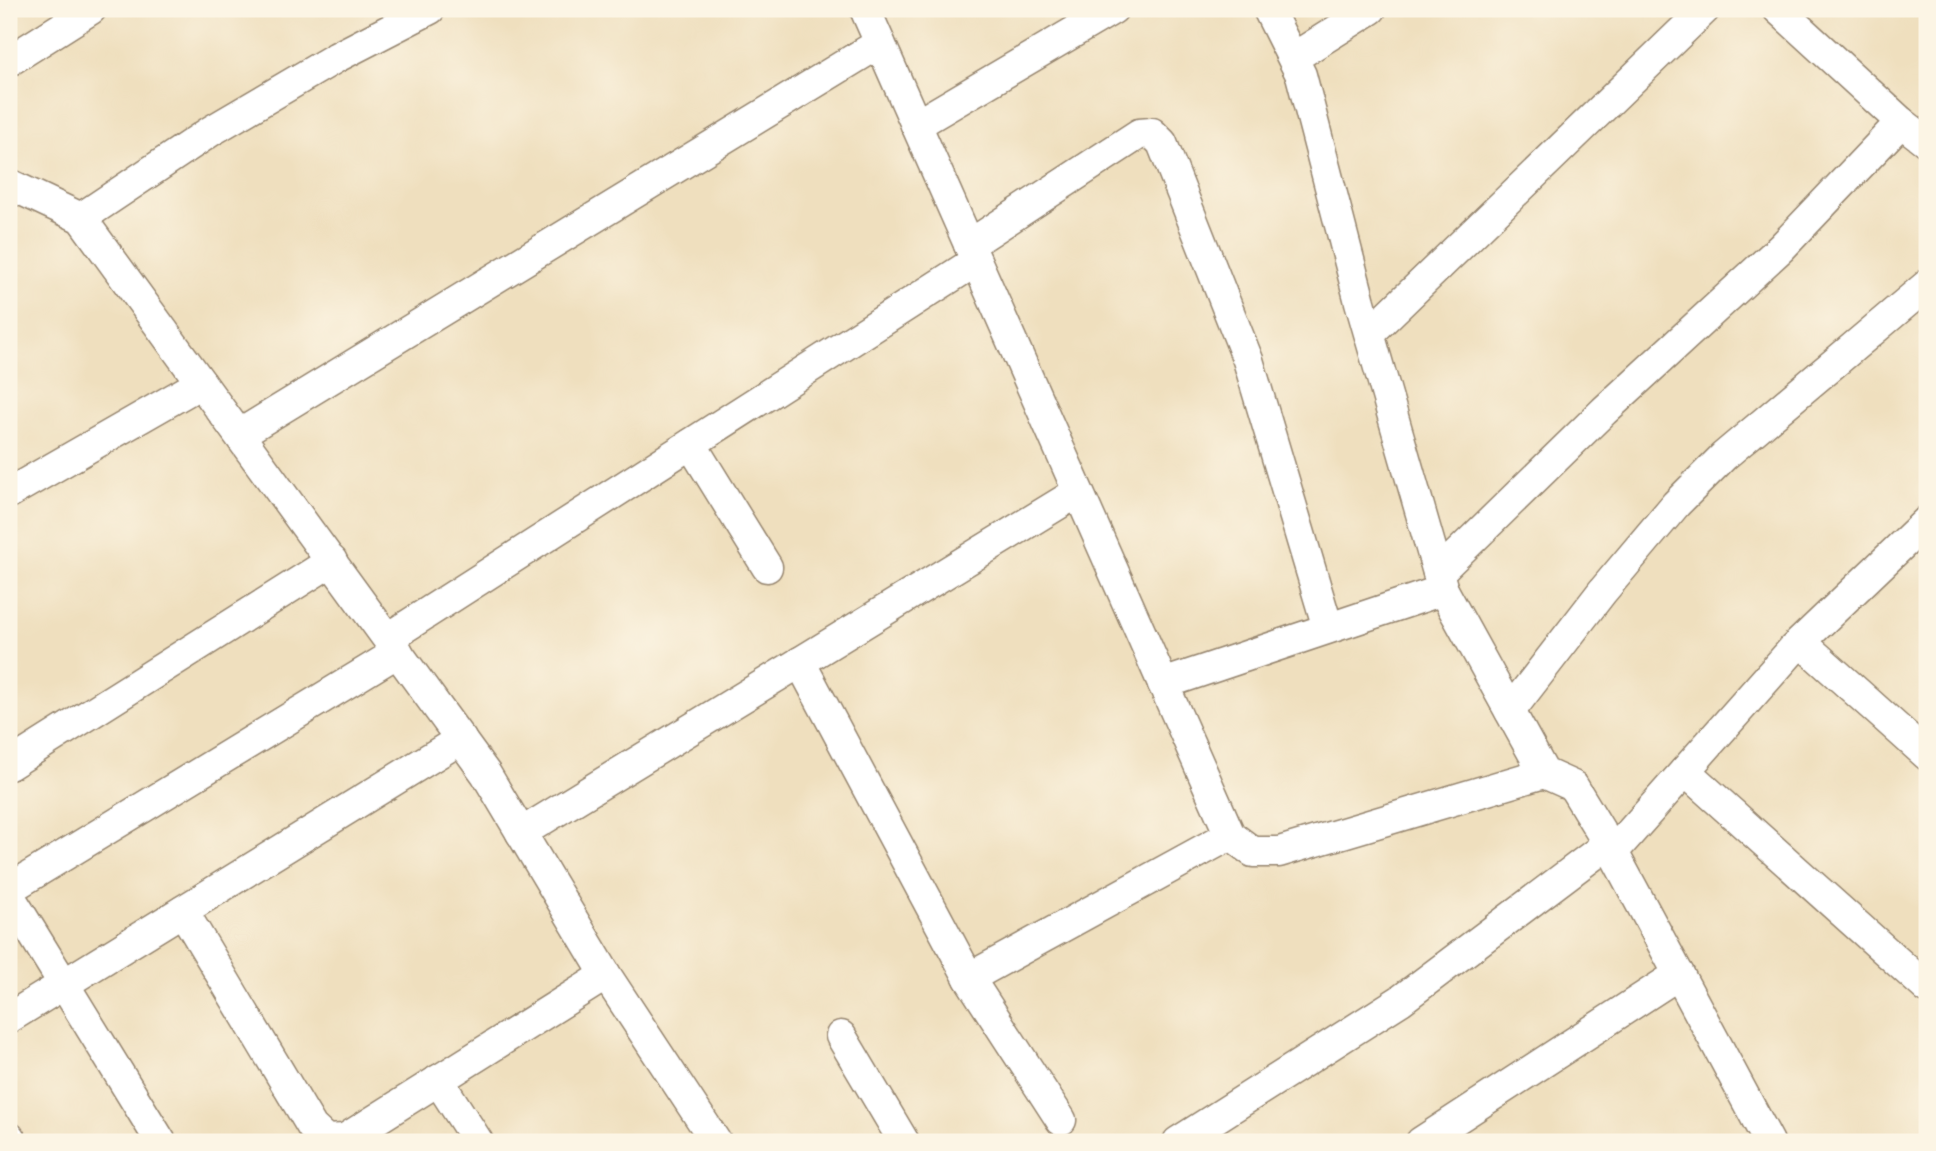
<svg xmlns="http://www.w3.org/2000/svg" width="1936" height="1151" viewBox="0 0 1936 1151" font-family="Delius,sans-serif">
<rect width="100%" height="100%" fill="#fcf5e5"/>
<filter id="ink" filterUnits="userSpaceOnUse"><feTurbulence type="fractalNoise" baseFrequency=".0143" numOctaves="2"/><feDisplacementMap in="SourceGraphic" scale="14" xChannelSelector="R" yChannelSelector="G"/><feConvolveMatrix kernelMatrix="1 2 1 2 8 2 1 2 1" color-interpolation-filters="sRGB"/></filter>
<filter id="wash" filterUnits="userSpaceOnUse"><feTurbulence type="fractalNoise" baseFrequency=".00686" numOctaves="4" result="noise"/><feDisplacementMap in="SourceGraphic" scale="28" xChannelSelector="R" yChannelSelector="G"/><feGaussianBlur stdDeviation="1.57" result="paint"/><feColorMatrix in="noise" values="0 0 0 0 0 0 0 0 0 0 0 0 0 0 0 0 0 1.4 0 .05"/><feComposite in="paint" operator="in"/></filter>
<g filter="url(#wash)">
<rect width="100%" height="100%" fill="#efdfbe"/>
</g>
<g filter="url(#ink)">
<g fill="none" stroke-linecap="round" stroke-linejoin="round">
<g stroke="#95846e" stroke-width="33">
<g id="minor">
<polyline points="865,9 1230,835 1253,852 1279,852 1544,773"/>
<polyline points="1268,9 1301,75 1360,302 1443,590 1544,773 1573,786 1613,852 1769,1142"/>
<polyline points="1778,9 1901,122"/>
<polyline points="1293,58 1371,9"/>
<polyline points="9,61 91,9"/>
<polyline points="916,125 1113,9"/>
<polyline points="9,184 81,218 486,774 606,975 716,1142"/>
<polyline points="81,218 211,131 337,57 430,9"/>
<polyline points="969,245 1139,134 1152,133 1162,143 1248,360 1328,628"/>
<polyline points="1370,333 1705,9"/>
<polyline points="240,434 880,43"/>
<polyline points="691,444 767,567"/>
<polyline points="9,493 201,383"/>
<polyline points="1438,573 1604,411 1781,248 1901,122 1927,142"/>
<polyline points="388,638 976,261"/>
<polyline points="1801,642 1927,755"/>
<polyline points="800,662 969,978 1061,1120"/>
<polyline points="1163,684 1443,590"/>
<polyline points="1510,711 1602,592 1676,504 1724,456 1927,285"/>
<polyline points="9,765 332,561"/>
<polyline points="1685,771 1927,988"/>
<polyline points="521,833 1078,492"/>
<polyline points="1613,852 1793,649 1927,521"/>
<polyline points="9,889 398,652"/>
<polyline points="9,895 161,1142"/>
<polyline points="183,911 312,1127 326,1140 345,1139 606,975"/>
<polyline points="969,978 1230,835"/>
<polyline points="9,1018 461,739"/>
<polyline points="841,1036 904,1142"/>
<polyline points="438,1080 478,1142"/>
<polyline points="9,1137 12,1142"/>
<polyline points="1178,1142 1401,1000 1608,844"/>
<polyline points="1421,1142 1679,974"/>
</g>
</g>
<use href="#minor" stroke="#fff" stroke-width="30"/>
</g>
</g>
<rect width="1936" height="1151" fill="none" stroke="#fcf5e5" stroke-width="35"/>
</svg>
